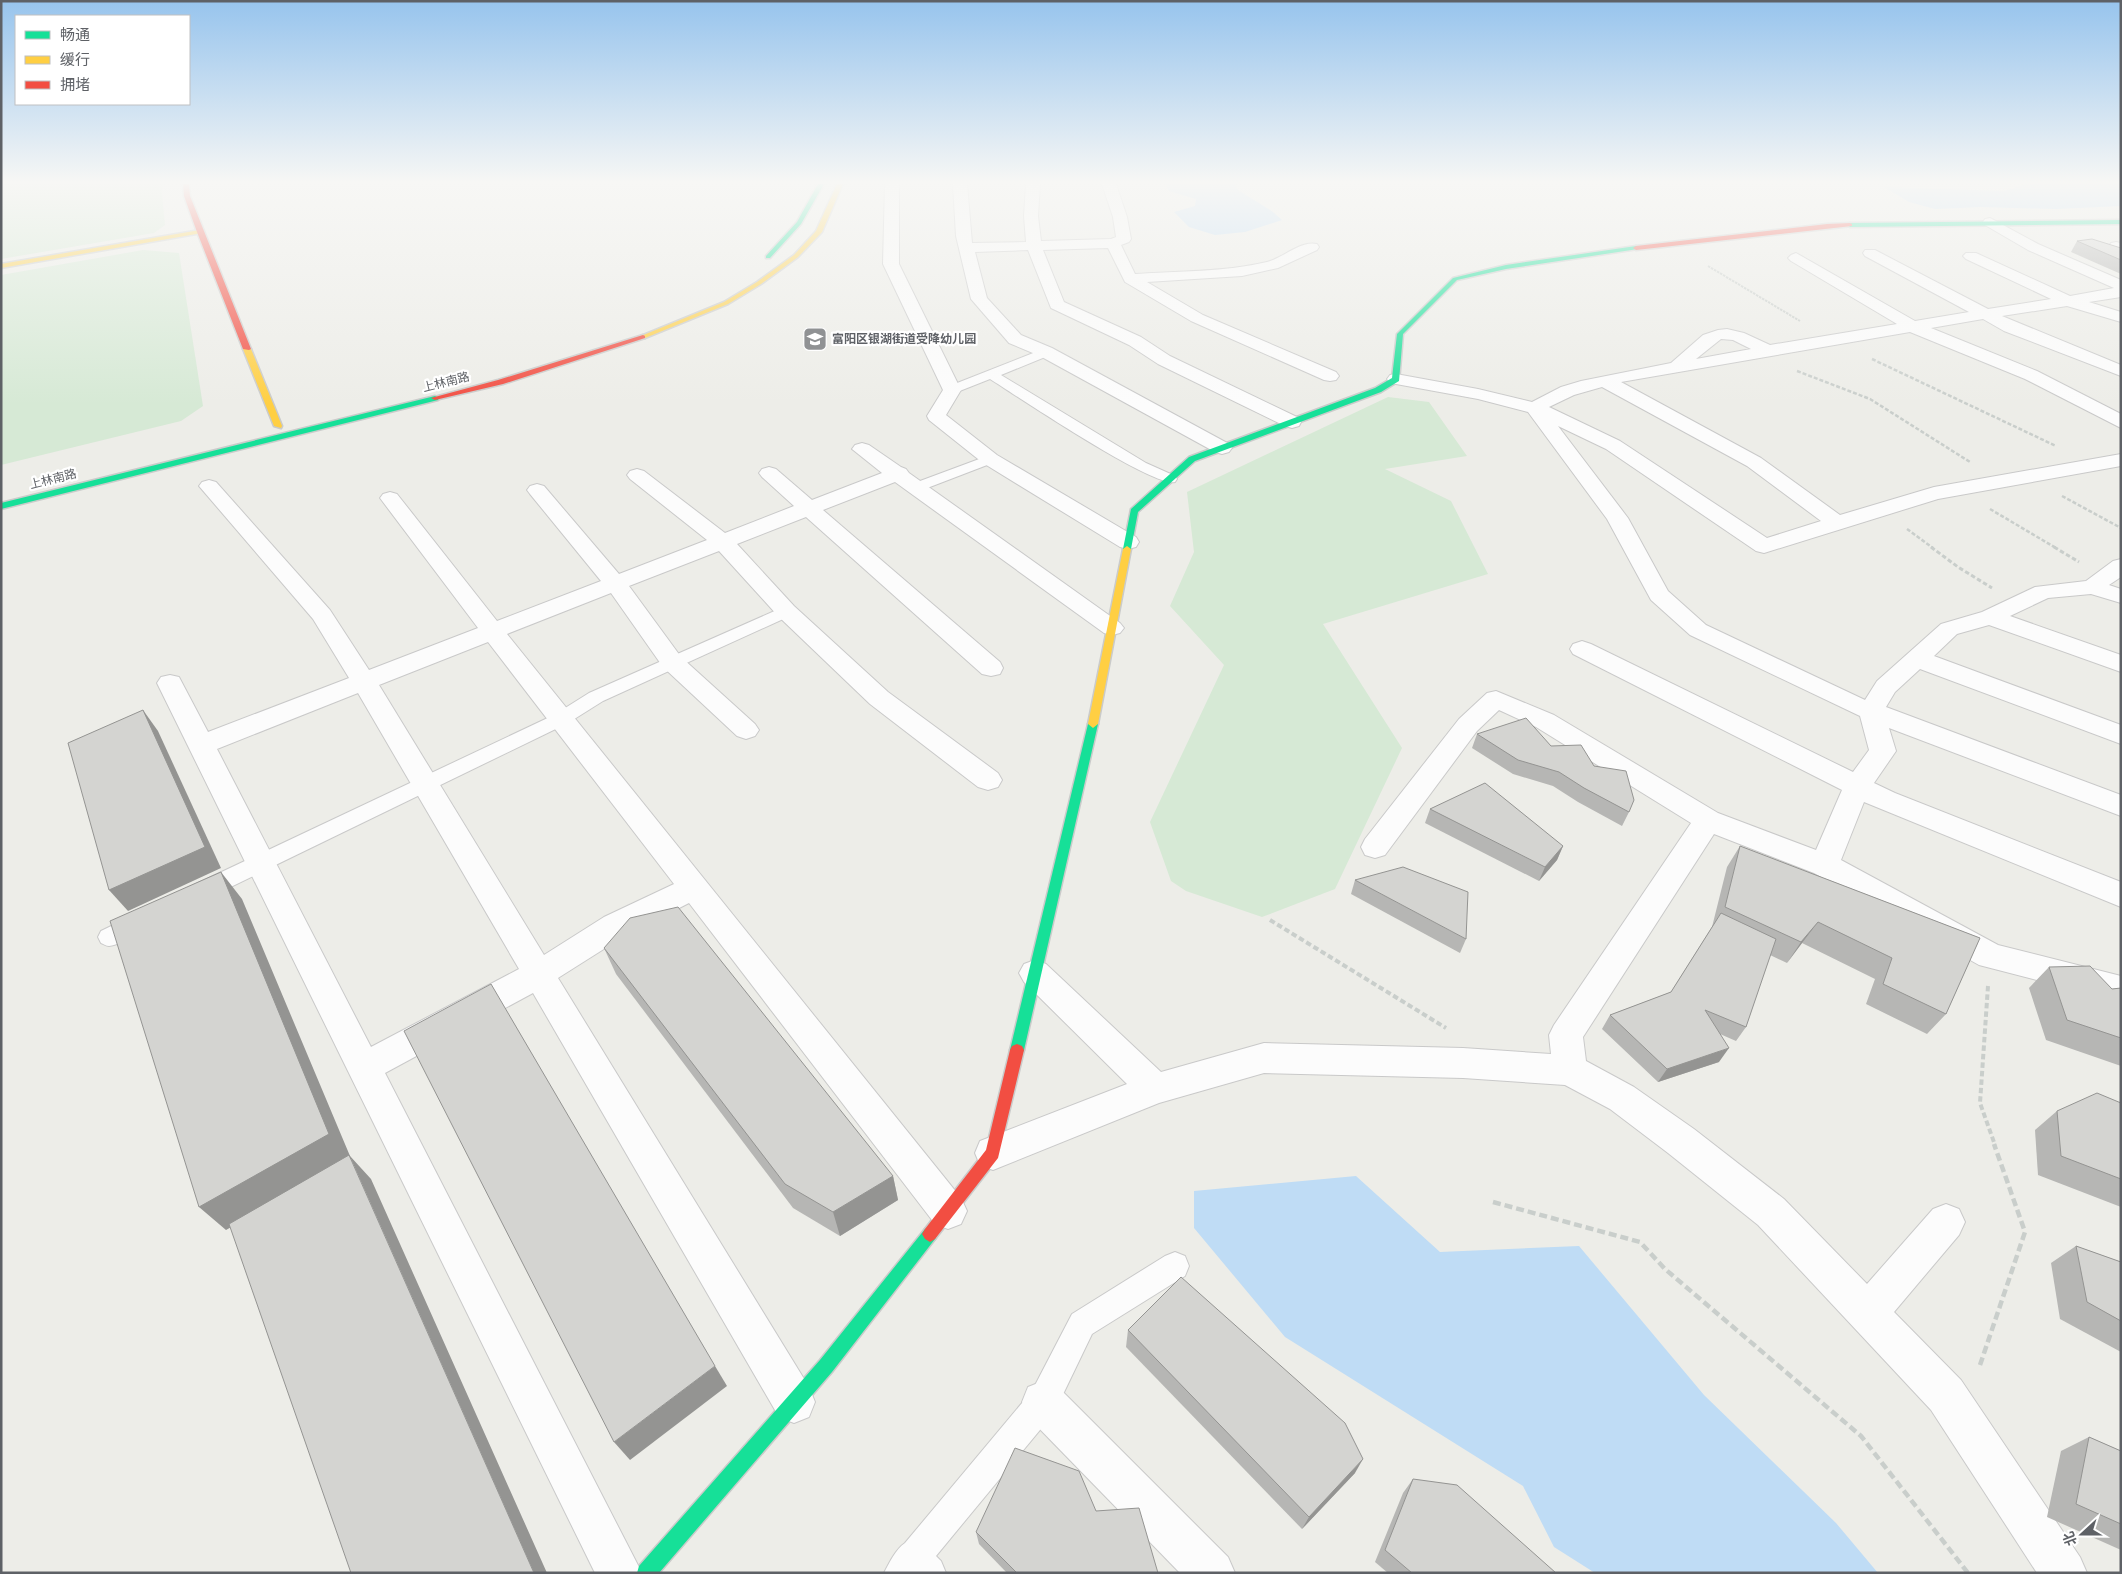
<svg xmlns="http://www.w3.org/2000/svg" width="2122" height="1574" viewBox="0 0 2122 1574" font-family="Ubuntu,'Noto Sans SC',sans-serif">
<rect width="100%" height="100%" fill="#edede8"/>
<g fill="#d6e9d5">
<polygon points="1,184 163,184 162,193 165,225 154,233 1,259"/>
<polygon points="143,250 179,253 203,406 181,421 1,465 1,275"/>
<polygon points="1388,397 1429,402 1467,456 1385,469 1451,501 1488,574 1323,624 1402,748 1335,889 1262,917 1186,891 1171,881 1150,822 1224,665 1170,606 1194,552 1187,492"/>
</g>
<g fill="#bfdcf5">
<polygon points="1166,184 1235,184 1238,190 1273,212 1282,220 1245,232 1215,235 1189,227 1174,212 1195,206 1196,199 1169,191"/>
<polygon points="2026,184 2121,184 2121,206 2056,209 1980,207 1935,209 1909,202 1884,187 2004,191"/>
<polygon points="1356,1176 1440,1252 1579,1246 1704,1395 1836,1523 1878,1573 1595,1573 1554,1547 1523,1486 1285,1337 1194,1228 1194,1191"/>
</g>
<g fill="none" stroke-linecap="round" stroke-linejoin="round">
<g stroke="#c9c9c9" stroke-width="2">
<g id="lane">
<path d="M1046,348L1052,352L1050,355L1001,375L1146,463L1175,476L1177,479L1175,482C1153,488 1017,396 990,379L952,394L945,390L947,387Z"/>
<polygon points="990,455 995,456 997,459 995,462 922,490 912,490 910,487 912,484"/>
<polygon points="786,606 792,607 794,611 792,615 603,701 568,723 210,897 202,899 194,897 191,891 194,885 554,715 589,693"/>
<path d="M138,913L146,916L149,922C145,930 118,946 109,946C106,946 104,944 101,943L98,937L101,931Z"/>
<path d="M1175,1252L1185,1256L1189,1266L1185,1276L1092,1334L1054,1413L936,1556L941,1561L946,1573H884C889,1563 896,1549 905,1543L1032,1391L1072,1314L1165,1256Z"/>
</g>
</g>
<g stroke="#c9c9c9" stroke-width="2">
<g id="street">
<polygon points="885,184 899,184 899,264 961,390 946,415 997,455 1136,537 1139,542 1136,547 1128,549 1120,547 983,463 929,420 927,416 943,390 883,264"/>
<path d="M953,184H967L972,243L1026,242L1024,216L1026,184H1040L1038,216L1041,241L1111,239L1116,237L1113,217L1102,184H1116L1127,217L1131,239L1129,242L1121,245L1135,274C1178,271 1225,272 1267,262C1283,258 1301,240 1317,244L1319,247L1317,250L1278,268L1242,276L1147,282L1203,315L1336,372L1339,376L1336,380L1330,381L1324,380L1191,321L1125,282L1108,248L1043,250L1064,302L1141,337L1170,356L1299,418L1301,422L1299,426L1292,428L1285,426L1158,364L1129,345L1051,308L1028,250L975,252L987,298L1021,335L1052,348L1229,444L1232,448L1229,452L1222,454L1215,452L1040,356L1009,343L971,299L956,236Z"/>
<path d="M1990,218L2038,244L2121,280V297L2089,302L2121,312V322L2067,306L2002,316L2121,365V376L2004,331L1983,319L1931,328L2037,371L2121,414V428L2025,379L1910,332L1621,382L1761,458L1840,515L1934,487L2121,454V466L1938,499L1764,553L1756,551L1606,449L1558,426L1628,518L1668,591L1706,625L1865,700L1877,681L1941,624L1982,612L2035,587L2086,581L2113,561L2121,559V577L2109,585L2121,589V603L2091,594L2048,598L2010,616L2121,655V672L1989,625L1957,634L1934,656L2121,725V744L1920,669L1895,692L1886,707L2121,795V816L1889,728L1896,751L1874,783L1895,793L2121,882V907L1864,802L1841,860L1998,945L2121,976V1002L1979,965L1814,873L1714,834L1583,1037L1586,1061L1634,1087L1694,1129L1784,1199L1867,1284L1933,1209L1946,1204L1959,1209L1965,1222L1959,1235L1894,1312L1961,1380L2080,1557L2087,1573H2037L1931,1410L1758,1225L1668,1153L1610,1109L1565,1085L1463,1078L1264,1073L1159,1103L993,1170L980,1165L975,1153L980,1141L1127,1084L1024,982L1019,973L1024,964L1035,960L1046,964L1161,1072L1264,1043L1463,1048L1551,1054L1549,1035L1554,1025L1691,823L1536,727L1499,710L1477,731L1385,855L1375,858L1365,855L1361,847L1365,839L1459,719L1487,693L1496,691L1554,715L1718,813L1816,850L1842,790L1573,654L1570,649L1573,644L1582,641L1591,644L1853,772L1869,750L1860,716L1690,635L1651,600L1607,519L1528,412L1478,399L1396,384L1390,383L1387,379L1390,375L1396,374L1478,389L1532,402L1561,387L1581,381L1671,363L1703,335L1718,330L1727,329L1744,333L1770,345L1897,324L1791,261L1788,258L1791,255L1796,253L1915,321L1969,312L1865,256L1863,253L1865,250H1875L1988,309L2051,299L1966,259L1963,256L1966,253H1976L2070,296L2114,288L2028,250L1985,225L1983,222L1985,219ZM1721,339L1733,340L1751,349L1696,359ZM1602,387L1747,466L1821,521L1767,538L1620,441L1549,407L1574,395Z"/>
<polygon points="2116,242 2121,243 2121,252 2111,249 2109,246 2111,243"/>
<path d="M862,443L869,445L901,467L906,469L909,473L1120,623L1124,628L1120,633L1112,635L1104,633L895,482L823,510L1000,662L1003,668L1000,674L991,676L982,674L806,517L737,544L794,606L888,692L998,773L1002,780L998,787L988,790L978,787L870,704L778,616L719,551L629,586L681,657L755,724L759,730L755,736L746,739L737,736L663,667L611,593L507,634L961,1198L967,1211L961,1224L948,1229L935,1224L689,903L626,935L558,978L809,1387L815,1402L809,1417L794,1423L779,1417L533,993L385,1073L642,1573H595L157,683L161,677L170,675L179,677L208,732L349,678L313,619L199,486L202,482L209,480L216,482L330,610L369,670L478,628L383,502L380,498L383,494L390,492L397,494L497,621L601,581L530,494L527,490L530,486L537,484L544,486L619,574L707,540L630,479L627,475L630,471L637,469L644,471L725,533L794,506L762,477L759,473L762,469L769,467L776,469L812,500L882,473L852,449L855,445ZM488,642L674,884L604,917L544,955L379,685ZM358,693L519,969L371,1047L217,749Z"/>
<polygon points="1043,1381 1058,1387 1228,1557 1235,1573 1180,1573 1028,1417 1022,1402 1028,1387"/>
</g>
</g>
<g stroke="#cacbca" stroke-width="3">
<g id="fast">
<polygon points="818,184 824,184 801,224 770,258 766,258 766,256 797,222"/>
<polygon points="2121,220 2121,224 1850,227 1847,225 1850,223"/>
<polygon points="1636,246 1638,247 1638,249 1506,269 1457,280 1403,334 1399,381 1381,392 1195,461 1138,512 1131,549 1127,552 1123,549 1131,509 1189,457 1375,388 1392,378 1397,334 1453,278 1506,265"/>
<polygon points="435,396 439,398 438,400 1,509 1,503"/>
<polygon points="1093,720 1098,724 1024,1050 1022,1054 1017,1056 1012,1054 1010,1050 1088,724"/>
<polygon points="930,1226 935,1229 938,1234 935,1239 832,1372 659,1573 637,1573 639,1566 820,1360 925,1229"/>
</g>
</g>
<g stroke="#cacbca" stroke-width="3">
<g id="slow">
<polygon points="837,184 843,184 822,232 798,257 761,284 728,304 645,338 641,338 641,336 724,302 757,282 794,255 816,231"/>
<polygon points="200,230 202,231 202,233 1,268 1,264"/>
<polygon points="245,348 251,349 282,426 281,428 274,426 243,349"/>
<polygon points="1127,546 1131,549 1098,724 1093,728 1088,724 1123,549"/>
</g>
</g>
<g stroke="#cacbca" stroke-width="3">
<g id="jam">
<polygon points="183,184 189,184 190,196 251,349 249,350 243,349 197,232 184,196"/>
<polygon points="1850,223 1852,224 1852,226 1636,250 1633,248 1636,246 1827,224"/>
<polygon points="643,335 645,336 645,338 503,384 435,400 431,398 498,380"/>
<polygon points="1017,1044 1022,1046 1024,1050 998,1158 935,1239 930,1242 925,1239 922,1234 925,1229 986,1150 1010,1050 1012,1046"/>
</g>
</g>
<polyline stroke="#c9cecb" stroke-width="2" stroke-dasharray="2.5 1" stroke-linecap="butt" points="1708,266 1800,321"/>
<g stroke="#c9cecb" stroke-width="2.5" stroke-dasharray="4 2" stroke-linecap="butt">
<polyline points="1872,359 2056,446"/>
<polyline points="1797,371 1870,399 1970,462"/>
<polyline points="2062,496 2121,528"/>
<polyline points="1990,509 2056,548"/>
<polyline points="1907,529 1933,548"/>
</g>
<g stroke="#c9cecb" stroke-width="3" stroke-dasharray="4.5 2.5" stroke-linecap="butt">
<polyline points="1931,547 1958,567 1992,588"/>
<polyline points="2054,547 2079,562"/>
</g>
<g stroke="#c9cecb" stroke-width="4" stroke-dasharray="5.5 3" stroke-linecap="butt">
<polyline points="1270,920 1446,1028"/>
<polyline points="1988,986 1980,1103 1995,1145"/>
</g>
<g stroke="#c9cecb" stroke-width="4.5" stroke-dasharray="8 4" stroke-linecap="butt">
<polyline points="1493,1202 1640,1242 1665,1269 1861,1436 1968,1573"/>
<polyline points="1980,1365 2025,1232 1994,1144"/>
</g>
<use href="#lane" fill="#fcfcfc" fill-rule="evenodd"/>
<use href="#street" fill="#fcfcfc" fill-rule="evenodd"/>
<use href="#fast" fill="#16e098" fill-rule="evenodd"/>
<use href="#slow" fill="#ffcf43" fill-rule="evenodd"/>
<use href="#jam" fill="#f24e42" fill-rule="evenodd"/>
</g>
<g fill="#b6b6b4">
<polygon points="2077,241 2121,248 2121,274 2071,252"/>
<polygon points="1477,734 1551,746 1594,766 1629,812 1622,826 1578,802 1553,786 1513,774 1472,748"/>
<polygon points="1430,809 1563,846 1557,860 1539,881 1425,823"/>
<polygon points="1740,846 1980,938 1946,1014 1927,1034 1866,1004 1875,979 1802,943 1787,963 1770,955 1746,1027 1736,1041 1720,1034 1719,1062 1658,1082 1602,1029 1610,1015 1671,992 1712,927 1727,867"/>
<polygon points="1355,880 1466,939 1460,953 1351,894"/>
<polygon points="604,948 893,1176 898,1200 840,1236 793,1208 616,974"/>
<polygon points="2049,967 2112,989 2121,988 2121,1066 2046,1040 2029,988"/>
<polygon points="2121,1103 2121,1207 2038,1175 2035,1130 2057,1111"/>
<polygon points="2076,1246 2121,1262 2121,1352 2060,1319 2051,1263"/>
<polygon points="1128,1330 1355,1473 1302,1529 1126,1347"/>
<polygon points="2089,1437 2121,1451 2121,1550 2047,1517 2061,1451"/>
<polygon points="1413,1479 1556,1573 1388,1573 1375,1562 1403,1493"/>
<polygon points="1096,1511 1158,1573 1007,1573 979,1544 976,1532"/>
</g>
<g fill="#949492">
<polygon points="143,710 158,731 221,868 128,911 109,890"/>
<polygon points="1563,846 1557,860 1539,881 1545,867"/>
<polygon points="221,872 242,899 350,1156 371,1179 547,1573 534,1573 351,1159 226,1230 199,1207"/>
<polygon points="1818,922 1802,943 1787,963 1801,942"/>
<polygon points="1729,1048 1719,1062 1658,1082 1667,1069"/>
<polygon points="893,1176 898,1200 840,1236 833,1212"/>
<polygon points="715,1366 727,1386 630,1460 614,1442"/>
<polygon points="1363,1459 1355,1473 1302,1529 1309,1517"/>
</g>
<g fill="#d4d4d1" stroke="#949492">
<polygon points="2092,239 2121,248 2121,260 2077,241"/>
<polygon points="143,710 205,847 109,890 68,743"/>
<polygon points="1526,718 1551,746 1581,745 1594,766 1626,771 1634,800 1629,812 1584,788 1559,772 1518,760 1477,734"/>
<polygon points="1485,783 1563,846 1545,867 1430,809"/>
<polygon points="1740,846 1980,938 1946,1014 1883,984 1892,958 1818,922 1801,942 1725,907"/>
<polygon points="1403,867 1468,892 1466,939 1355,880"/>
<polygon points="221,872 329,1134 199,1207 110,921"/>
<polygon points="678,907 893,1176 833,1212 785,1184 604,948 630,918"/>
<polygon points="1721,913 1776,939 1746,1027 1705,1010 1729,1048 1667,1069 1610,1015 1671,992"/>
<polygon points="2090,966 2112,989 2121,988 2121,1038 2067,1020 2049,967"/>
<polygon points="491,984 715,1366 614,1442 404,1031"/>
<polygon points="2097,1093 2121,1103 2121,1179 2061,1156 2057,1111"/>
<polygon points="349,1155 534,1573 351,1573 229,1224"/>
<polygon points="2076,1246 2121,1262 2121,1321 2087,1302"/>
<polygon points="1181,1277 1345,1423 1363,1459 1309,1517 1128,1330"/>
<polygon points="2089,1437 2121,1451 2121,1524 2076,1504"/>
<polygon points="1015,1448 1079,1471 1096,1511 1139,1508 1158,1573 1017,1573 976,1532"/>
<polygon points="1413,1479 1457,1485 1556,1573 1412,1573 1385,1550"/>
</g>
<linearGradient id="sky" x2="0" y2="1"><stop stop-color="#97c4ed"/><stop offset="0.45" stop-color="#f7f7f5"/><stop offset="1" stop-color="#f7f7f5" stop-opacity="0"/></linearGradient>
<rect width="2122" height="405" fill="url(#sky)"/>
<defs>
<g id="school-square" transform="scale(1.25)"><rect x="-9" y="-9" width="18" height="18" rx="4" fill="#909294" stroke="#fff"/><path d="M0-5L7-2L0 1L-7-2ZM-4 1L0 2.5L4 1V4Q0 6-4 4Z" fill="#fff"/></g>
</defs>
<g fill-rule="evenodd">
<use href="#school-square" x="815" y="339"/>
</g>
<g text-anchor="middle" stroke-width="4.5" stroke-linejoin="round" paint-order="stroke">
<g font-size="12" font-weight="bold" fill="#5e6166" stroke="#fff" text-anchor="start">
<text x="832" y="343">富阳区银湖街道受降幼儿园</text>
</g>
<g font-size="12" fill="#5e6166" stroke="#fff">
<text transform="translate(446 382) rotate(-14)" y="4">上林南路</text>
<text transform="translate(53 479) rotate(-14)" y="4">上林南路</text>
</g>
</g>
<rect width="2122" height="1574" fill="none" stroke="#5e6166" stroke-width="5"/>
<rect x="15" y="15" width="175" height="90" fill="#ffffff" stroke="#bfc0c2"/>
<rect x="25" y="31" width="25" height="8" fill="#16e098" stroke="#bfc0c2"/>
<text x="60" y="40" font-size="15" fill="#5e6166">畅通</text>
<rect x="25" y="56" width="25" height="8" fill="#ffcf43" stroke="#bfc0c2"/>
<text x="60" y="65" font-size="15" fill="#5e6166">缓行</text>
<rect x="25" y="81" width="25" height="8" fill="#f24e42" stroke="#bfc0c2"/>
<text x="60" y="90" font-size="15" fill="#5e6166">拥堵</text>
<g transform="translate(2082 1534) rotate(249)" stroke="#ffffff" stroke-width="4" paint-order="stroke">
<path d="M0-4L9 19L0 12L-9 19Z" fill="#5e6166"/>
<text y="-8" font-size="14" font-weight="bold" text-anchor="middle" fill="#5e6166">北</text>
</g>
</svg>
